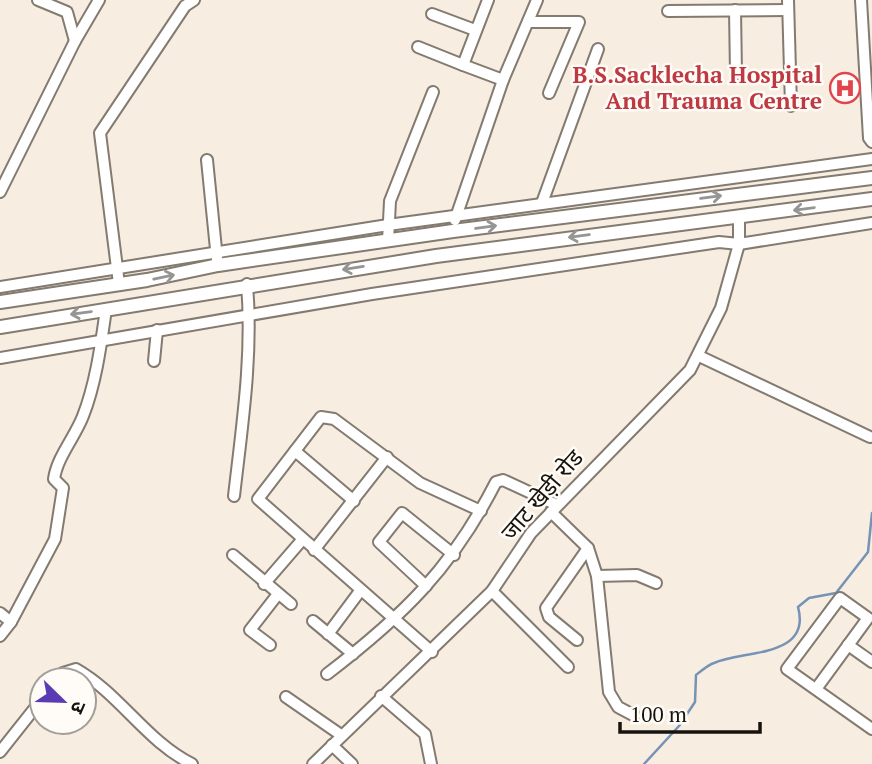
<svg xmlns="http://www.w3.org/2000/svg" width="872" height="764" viewBox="0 0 872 764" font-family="'PT Serif','Noto Sans Devanagari',serif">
<rect width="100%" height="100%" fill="#f7ede1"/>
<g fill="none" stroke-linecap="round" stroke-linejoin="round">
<path stroke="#7693b6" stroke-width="2.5" d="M644,764L679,726L695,702L696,675C701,671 708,665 714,663C743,650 812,658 798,607L809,598L836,593L868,552L872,513"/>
<g stroke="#837a70" stroke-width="14">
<g id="minor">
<polyline points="38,0 67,12 75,41"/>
<polyline points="488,0 463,65 503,80"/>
<polyline points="788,0 791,106"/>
<polyline points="861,0 869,138 872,142"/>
<polyline points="735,10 736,74"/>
<polyline points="668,11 788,10"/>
<polyline points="432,14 475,30"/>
<polyline points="528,22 579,22 549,93"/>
<polyline points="418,47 463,65"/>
<polyline points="207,160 217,259"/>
<polyline points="0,192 75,41 99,0"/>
<polyline points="542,203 598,49"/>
<polyline points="455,220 503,80 537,0"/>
<polyline points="388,241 390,201 433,92"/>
<polyline points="119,284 100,133 185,6 194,0"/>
<polyline points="0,287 388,225 872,159"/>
<polyline points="699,356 870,437"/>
<polyline points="0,358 372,294 719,242 739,244 872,223"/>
<polyline points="154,361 157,330"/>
<polyline points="295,451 354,501"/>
<path d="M234,496C242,426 253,355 247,284"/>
<polyline points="551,512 588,548 597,576 609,692 618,707 635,716"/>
<polyline points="314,550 387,457"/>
<polyline points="233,555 291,604"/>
<polyline points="597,576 637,575 656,583"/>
<polyline points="264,584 302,540"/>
<polyline points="426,586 379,542 402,513 454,555"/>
<polyline points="492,591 568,667"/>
<polyline points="0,613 11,622 0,636"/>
<polyline points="313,621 353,654"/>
<path d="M11,622L55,539L63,488L54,479C57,457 75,437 83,416C96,383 101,344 106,309"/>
<polyline points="328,634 360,591"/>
<polyline points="577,640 549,617 546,608 588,548"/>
<polyline points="270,645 250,630 278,594"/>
<polyline points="848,645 872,662"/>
<polyline points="432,652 258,499 321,417 334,419 420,483 481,511"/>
<path d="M327,674C403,616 452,568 496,482L503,480L557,505"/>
<path d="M57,680L63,673L76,669C120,694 146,741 192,764"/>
<polyline points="816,689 868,618 840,598 787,669 872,729"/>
<polyline points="381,696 425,734 431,764"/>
<polyline points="286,697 341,735"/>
<polyline points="332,745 352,764"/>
<polyline points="0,752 42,699"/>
<polyline points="313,764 492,591 531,533 690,370 721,308 739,244 739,218"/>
</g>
</g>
<g stroke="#837a70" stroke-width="16">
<g id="major">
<polyline points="0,302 147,280 218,265 453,231 872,178"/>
<polyline points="0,327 436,256 872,199"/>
</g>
</g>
<use href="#minor" stroke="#fff" stroke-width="10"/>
<use href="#major" stroke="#fff" stroke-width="12"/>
</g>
<defs><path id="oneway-shaft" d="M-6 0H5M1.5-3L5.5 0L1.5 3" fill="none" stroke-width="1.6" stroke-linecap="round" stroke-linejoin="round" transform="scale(1.75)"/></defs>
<g stroke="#969593">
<use href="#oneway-shaft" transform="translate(711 197) rotate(-8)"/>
<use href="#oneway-shaft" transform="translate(804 209) rotate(172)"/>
<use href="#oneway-shaft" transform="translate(486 227) rotate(-8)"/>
<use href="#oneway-shaft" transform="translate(579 236) rotate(172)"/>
<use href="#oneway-shaft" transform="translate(353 268) rotate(171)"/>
<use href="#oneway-shaft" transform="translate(164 277) rotate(-12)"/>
<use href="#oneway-shaft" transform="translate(81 313) rotate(172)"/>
</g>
<defs>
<g id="hospital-ring" transform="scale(1.575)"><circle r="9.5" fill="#fffbf6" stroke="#e0444e" stroke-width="1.5"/><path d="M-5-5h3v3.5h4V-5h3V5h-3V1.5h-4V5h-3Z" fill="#e0444e"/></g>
</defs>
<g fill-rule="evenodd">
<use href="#hospital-ring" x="845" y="88"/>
</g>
<g text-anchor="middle" stroke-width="5" stroke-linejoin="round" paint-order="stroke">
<g font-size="23" font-weight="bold" fill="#be3a42" stroke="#fffbf6" text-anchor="end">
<text x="822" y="83">B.S.Sacklecha Hospital<tspan x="822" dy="26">And Trauma Centre</tspan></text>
</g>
<g font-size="23" fill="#16130f" stroke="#fffbf6">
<text transform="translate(542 495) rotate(-49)" y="8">जाट खेड़ी रोड</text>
</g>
</g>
<g transform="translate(63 701) rotate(113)"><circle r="33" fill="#fffbf6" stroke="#a29e9a" stroke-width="2"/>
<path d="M0-5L12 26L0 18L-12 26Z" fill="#5a3bb3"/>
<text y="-10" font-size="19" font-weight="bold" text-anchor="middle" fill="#16130f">उ</text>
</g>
<path d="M620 722v10h140v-10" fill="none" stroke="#16130f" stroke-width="3.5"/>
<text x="630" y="722" font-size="21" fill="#16130f" stroke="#fffbf6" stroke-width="5" paint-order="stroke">100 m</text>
</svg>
